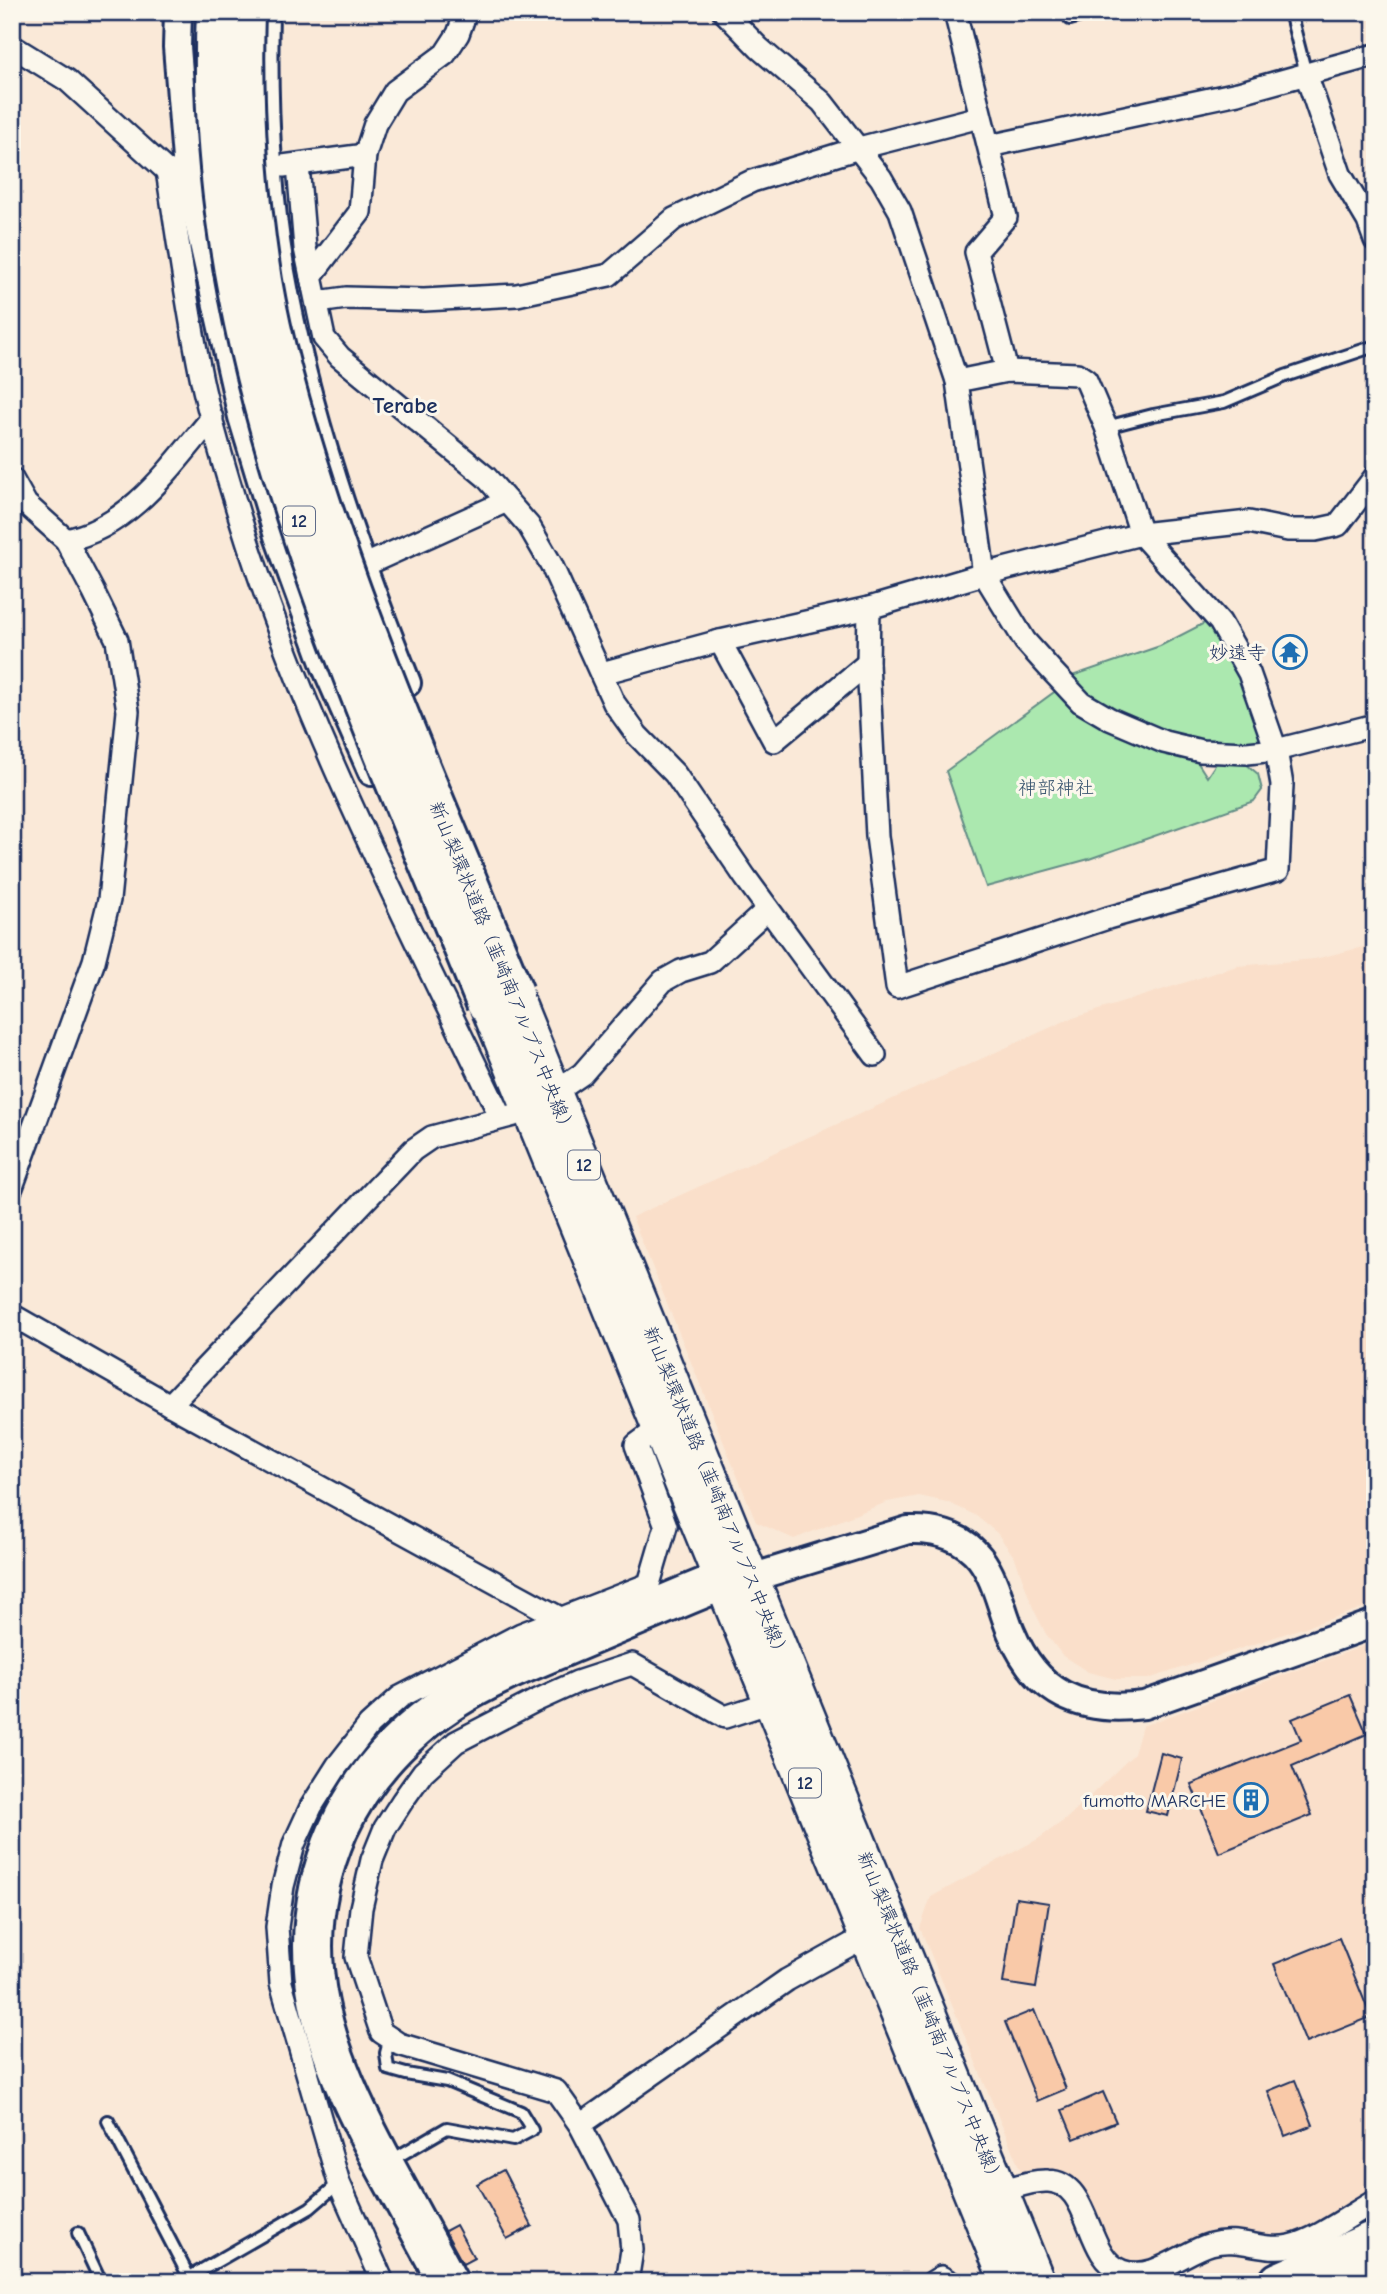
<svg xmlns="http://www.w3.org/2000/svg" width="1387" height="2294" viewBox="0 0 1387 2294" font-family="'Comic Neue','Klee One',sans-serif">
<rect width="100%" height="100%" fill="#fae9d8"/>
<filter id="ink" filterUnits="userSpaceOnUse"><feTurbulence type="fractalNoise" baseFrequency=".0143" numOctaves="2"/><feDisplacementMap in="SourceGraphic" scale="14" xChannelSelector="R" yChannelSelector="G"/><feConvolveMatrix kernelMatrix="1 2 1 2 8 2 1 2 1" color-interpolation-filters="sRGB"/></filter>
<g filter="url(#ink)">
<g fill="#fadfca">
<polygon points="1375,944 1375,1604 1148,1679 1116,1679 1088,1672 1063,1656 1046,1634 1033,1608 1015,1558 997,1533 975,1515 947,1502 919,1496 887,1502 794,1539 756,1522 632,1217 1067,1020 1237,966 1315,959"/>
<polygon points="1375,1642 1375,2189 1304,2232 1273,2237 1234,2232 1220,2233 1204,2237 1154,2259 1133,2262 1122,2258 1106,2240 1087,2195 1079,2184 1070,2177 1049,2170 1022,2174 920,1928 931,1897 1038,1839 1066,1819 1134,1754 1142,1726"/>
</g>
<polygon fill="#abe8af" stroke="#638c86" stroke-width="2" points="1216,617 1276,750 1245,763 1258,774 1262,790 1254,801 1089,859 986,887 946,771 1057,690 1170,755 1196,760 1207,777 1223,753 1134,729 1066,678 1160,646"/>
<g fill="#f9c9a8" stroke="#1b2f5e" stroke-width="2">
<polygon points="1350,1695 1367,1734 1292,1766 1312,1815 1219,1853 1191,1784 1301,1740 1292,1719"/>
<polygon points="1161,1753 1182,1759 1168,1816 1146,1811"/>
<polygon points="1016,1898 1049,1903 1036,1988 1003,1983"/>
<polygon points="1339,1938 1371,2017 1306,2043 1274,1964"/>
<polygon points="1034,2010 1066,2089 1037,2101 1005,2022"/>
<polygon points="1295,2080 1313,2125 1285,2136 1268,2091"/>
<polygon points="1103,2092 1116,2122 1074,2139 1062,2110"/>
<polygon points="503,2170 532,2226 507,2239 477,2184"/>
<polygon points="456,2225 474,2258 463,2264 445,2231"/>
</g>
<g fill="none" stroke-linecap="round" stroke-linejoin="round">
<g stroke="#1b2f5e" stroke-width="16">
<g id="service">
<polyline points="1290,12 1306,74"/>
<polyline points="1070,19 1094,12"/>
<polyline points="1106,427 1153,415 1224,402 1285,376 1375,346"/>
<polyline points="108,2121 189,2277"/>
<polyline points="390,2161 447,2128 513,2140 532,2130 521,2112 447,2081 406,2074 388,2069 386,2053 390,2038"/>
<polyline points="78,2233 101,2282"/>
<polyline points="181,2282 310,2208 339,2183"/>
</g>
</g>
<g stroke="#1b2f5e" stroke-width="26">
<g id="minor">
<polyline points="724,12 759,48 822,102 881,178 900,211 957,381 984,574 1025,641 1052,671 1081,702 1110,719 1164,742 1201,751 1247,753 1276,750 1375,725"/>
<polyline points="955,12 1006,217 976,252 1007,371"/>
<polyline points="12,46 67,80 167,171 230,170"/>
<polyline points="1306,74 1340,174 1368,221 1375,240"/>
<polyline points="989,146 1238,93 1375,55"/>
<polyline points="298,165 305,248 324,338 340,357 486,477 529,526 551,564 614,703 637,735 675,774 745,877 875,1055"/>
<polyline points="283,166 365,155"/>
<path d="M167,171C179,244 188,318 204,390C214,433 227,476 240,518C304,726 407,921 501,1118"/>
<polyline points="311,276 360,212 365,155 375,124 395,91 445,54 458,34 466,12"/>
<polyline points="318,302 346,298 424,300 517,295 609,275 674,219 752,181 859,148 980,117"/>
<polyline points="12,479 26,504 66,540 93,591 117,640 128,711 109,900 94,961 12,1187"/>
<path d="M66,540C131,527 171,466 212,418"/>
<polyline points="363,566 507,501"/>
<polyline points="869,608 868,663 877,836 897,987 1108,918 1278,870 1282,785 1276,750 1249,673 1220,622 1141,534 1106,427 1086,380 1077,374 1007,371 957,381"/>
<polyline points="720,641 774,741 868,663"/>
<polyline points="602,673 720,641 869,608 984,574 1141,534 1249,522 1288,530 1315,530 1338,525 1375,477"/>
<polyline points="563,1087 582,1074 663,981 681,971 710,962 768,909"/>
<polyline points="12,1315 170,1405 560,1618"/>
<polyline points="170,1405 413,1150 432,1137 514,1115"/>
<polyline points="580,2125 787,1980 875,1931"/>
<path d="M1001,2191C1016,2187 1032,2180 1048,2181C1092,2182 1084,2257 1122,2271C1153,2282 1183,2252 1211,2244C1238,2236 1264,2252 1290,2246C1315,2241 1352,2214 1375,2201"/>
<polyline points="383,2282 339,2183 281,1983 277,1927 283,1886 294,1844 311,1807 337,1766 369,1725 400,1697 521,1634 649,1584 666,1526 636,1445 659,1428"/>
<polyline points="627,2282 632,2250 629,2220 580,2125 556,2091 399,2044 381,2032 356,1957 361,1908 372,1860 385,1828 403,1800 423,1772 456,1742 533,1702 577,1682 632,1664 725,1717 771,1702"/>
<polyline points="933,2282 941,2277 950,2282"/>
</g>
</g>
<g stroke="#1b2f5e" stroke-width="32">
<g id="tertiary">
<polyline points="178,12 177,47 187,172 242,417 278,536 325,665 372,772"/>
<path d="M265,12C263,98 266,187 281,272C306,413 354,551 407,683"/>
<path d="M751,1578L908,1530C935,1529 962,1535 980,1558C996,1579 1001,1608 1011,1632C1037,1694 1080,1713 1144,1705L1375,1623"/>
</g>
</g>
<g stroke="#1b2f5e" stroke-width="38">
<g id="primary">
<polyline points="514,993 1038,2282"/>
<polyline points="486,1003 1007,2282"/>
</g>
</g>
<g stroke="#1b2f5e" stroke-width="40">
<polyline id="trunk" points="1350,2282 1375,2260"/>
</g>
<g stroke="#1b2f5e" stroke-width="44">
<g id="motorway">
<path d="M448,2282C427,2243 406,2205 385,2166C325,2055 284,1954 338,1830C362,1777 402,1733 451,1701C490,1676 532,1660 575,1642C623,1622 672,1601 721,1581L751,1578"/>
<polyline points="1279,2282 1375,2240"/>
</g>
</g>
<use href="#service" stroke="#fbf7ec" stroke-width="10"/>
<use href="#minor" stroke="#fbf7ec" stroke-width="21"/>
<use href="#tertiary" stroke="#fbf7ec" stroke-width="26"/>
<use href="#primary" stroke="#fbf7ec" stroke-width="33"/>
<use href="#trunk" stroke="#fbf7ec" stroke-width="35"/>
<use href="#motorway" stroke="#fbf7ec" stroke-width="38"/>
<g stroke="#1b2f5e" stroke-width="44" stroke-linecap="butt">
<g id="motorway-bridge">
<path d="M216,12C200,359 359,689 486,1003"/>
<path d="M245,12C242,102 248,192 262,281C274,352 295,423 317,491C372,662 446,827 514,993"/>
</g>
</g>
<use href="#motorway-bridge" stroke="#fbf7ec" stroke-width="38"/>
</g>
</g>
<defs>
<g id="temple-ring" transform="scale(1.75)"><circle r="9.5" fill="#fbf7ec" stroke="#1f6fb2" stroke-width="1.5"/><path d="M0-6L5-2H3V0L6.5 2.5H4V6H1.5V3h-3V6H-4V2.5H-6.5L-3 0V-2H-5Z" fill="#1f6fb2"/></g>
<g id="building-ring" transform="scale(1.75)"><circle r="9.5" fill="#fbf7ec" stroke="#1f6fb2" stroke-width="1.5"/><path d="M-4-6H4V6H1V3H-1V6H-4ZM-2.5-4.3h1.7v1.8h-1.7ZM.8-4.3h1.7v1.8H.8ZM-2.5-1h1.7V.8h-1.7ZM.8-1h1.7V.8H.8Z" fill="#1f6fb2"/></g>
</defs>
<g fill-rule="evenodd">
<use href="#temple-ring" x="1290" y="652"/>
<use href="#building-ring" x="1251" y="1800"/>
</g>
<g text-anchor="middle" stroke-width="6" stroke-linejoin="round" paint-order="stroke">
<g fill="#fbf7ec" stroke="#5e6b89" stroke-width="2">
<rect x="283" y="506.5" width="32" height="29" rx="5"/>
<rect x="568" y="1150.5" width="32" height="29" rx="5"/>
<rect x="789" y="1768.5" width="32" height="29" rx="5"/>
</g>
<g font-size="18" font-weight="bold" fill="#1b2f5e">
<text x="299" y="527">12</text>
<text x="584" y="1171">12</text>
<text x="805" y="1789">12</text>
</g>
<g font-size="19" fill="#1b2f5e" stroke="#fbf7ec" text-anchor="end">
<text x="1266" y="659">妙遠寺</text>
<text x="1226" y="1807">fumotto MARCHE</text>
</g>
<g font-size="19" fill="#38546e" stroke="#fbf7ec">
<text x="1056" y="794">神部神社</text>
</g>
<g font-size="19" fill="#1b2f5e" stroke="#fbf7ec">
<text transform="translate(503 968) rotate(68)" y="7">新山梨環状道路（韮崎南アルプス中央線）</text>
<text transform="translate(717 1493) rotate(68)" y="7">新山梨環状道路（韮崎南アルプス中央線）</text>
<text transform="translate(931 2018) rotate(68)" y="7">新山梨環状道路（韮崎南アルプス中央線）</text>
</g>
<g font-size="23" font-weight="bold" fill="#1b2f5e" stroke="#fbf7ec">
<text x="405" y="413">Terabe</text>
</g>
</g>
<rect width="1387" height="2294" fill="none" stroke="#fbf7ec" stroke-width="42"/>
<rect x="21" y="21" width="1345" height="2252" fill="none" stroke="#1b2f5e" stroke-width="2.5" filter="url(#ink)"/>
</svg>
